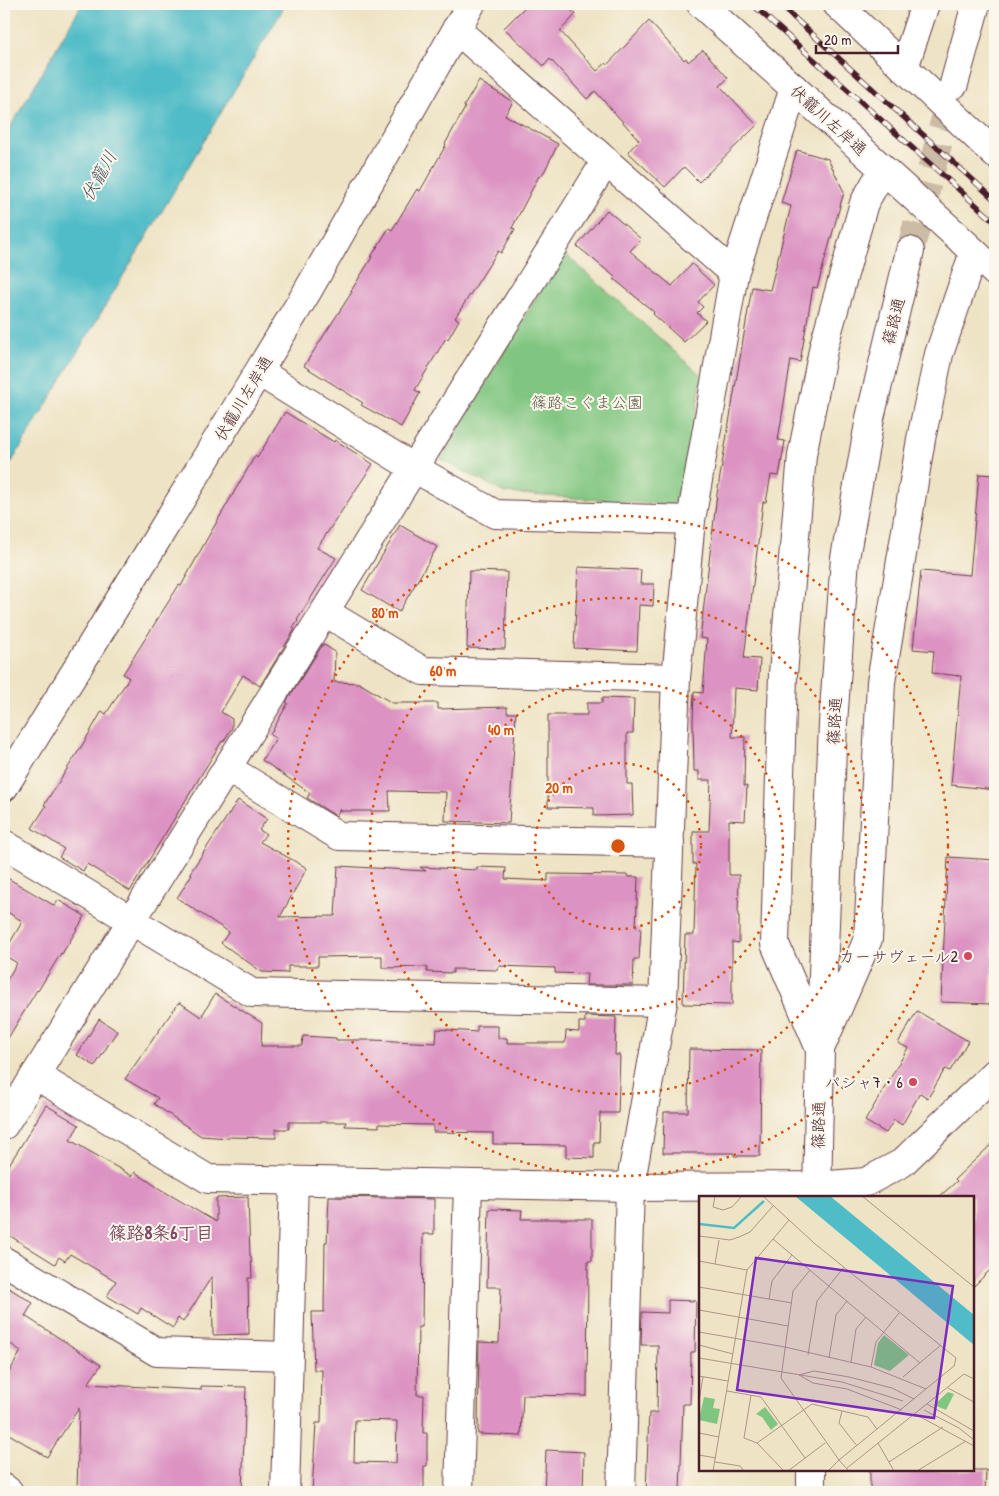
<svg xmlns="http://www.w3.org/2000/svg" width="999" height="1496" viewBox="0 0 999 1496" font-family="'Patrick Hand','Klee One',sans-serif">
<rect width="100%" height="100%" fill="#fbf7ec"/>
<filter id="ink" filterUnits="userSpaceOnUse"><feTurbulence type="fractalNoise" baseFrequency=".02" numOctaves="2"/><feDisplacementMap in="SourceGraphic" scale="10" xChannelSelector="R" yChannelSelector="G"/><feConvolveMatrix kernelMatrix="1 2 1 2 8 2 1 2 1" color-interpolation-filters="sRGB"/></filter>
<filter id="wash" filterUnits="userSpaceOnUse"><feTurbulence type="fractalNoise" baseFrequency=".0096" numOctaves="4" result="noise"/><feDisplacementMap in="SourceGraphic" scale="20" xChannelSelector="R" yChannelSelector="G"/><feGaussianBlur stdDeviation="1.12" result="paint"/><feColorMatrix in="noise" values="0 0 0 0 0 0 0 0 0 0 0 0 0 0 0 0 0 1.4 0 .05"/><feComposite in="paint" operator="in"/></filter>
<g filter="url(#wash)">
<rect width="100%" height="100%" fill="#eee3c4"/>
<polygon fill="#81c680" stroke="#667256" points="563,252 702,376 683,495 671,505 505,493 441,459"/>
<polygon fill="#4fbcc7" stroke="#4c6e79" points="82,4 286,4 4,475 4,138"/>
<g id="blocks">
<g fill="#dc93c3" fill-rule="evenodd">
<polygon points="528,4 564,4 576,14 560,31 597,71 606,63 607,65 649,21 684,60 686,58 688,62 703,50 728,78 720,86 757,125 699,182 684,167 665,187 628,152 639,140 595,91 587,99 550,59 544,66 504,28"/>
<polygon points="479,81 513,102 505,115 558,144 544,172 540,177 539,176 512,228 515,229 501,253 498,251 455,318 459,320 448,339 446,338 415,390 420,393 401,427 361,405 363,403 304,366 352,292 351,291 372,257 371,257 389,228 392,230 417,189 420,191 446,145 445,144 465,108 464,106"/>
<polygon points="797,150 828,159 844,192 817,288 813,287 800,362 791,360 778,440 785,441 779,476 771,475 766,502 763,502 744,658 760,659 758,690 734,688 732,737 745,737 744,786 747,786 745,821 729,820 729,875 739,875 738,916 739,916 739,943 732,942 732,1005 683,1004 685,935 694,935 696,864 693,864 693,831 709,831 711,780 699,780 699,771 694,771 693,722 694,692 703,693 707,639 700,638 717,494 752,287 770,290 791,206 781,203"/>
<polygon points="607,210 641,239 630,251 672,286 692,264 714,285 698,302 703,307 697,313 706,321 684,342 653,314 654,312 614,279 615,277 577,246"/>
<polygon points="285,412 334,442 335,440 373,464 317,548 336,558 297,620 298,621 293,628 295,629 260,686 243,675 221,712 232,719 232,728 223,742 222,741 130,891 87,864 83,871 59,857 64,849 32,828 46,806 44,805 83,744 102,711 106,714 129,678 123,674 179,585 181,586 208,537 255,456 257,458"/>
<polygon points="979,474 995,475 995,790 951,785 961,676 932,673 934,651 913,649 921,571 970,575"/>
<polygon points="400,525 437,547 399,612 362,590"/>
<polygon points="578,567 641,570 640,584 654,584 653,606 639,605 637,651 574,648"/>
<polygon points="469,571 507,572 505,649 467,648"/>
<polygon points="323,644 335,652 334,682 359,683 392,703 438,703 438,709 507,707 507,713 516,713 509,823 445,821 446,792 389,791 390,811 340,811 340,809 336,816 307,798 310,793 262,760 276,738 270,735 288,703 286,702"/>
<polygon points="602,698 634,699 633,733 627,733 627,784 632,784 633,815 594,816 594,808 548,807 548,715 587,715 587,703 602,703"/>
<polygon points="238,800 267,819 259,830 266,834 260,842 307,868 280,917 335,916 338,866 426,871 420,867 477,870 477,867 506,868 505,879 548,881 548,874 628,875 628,877 638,877 636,927 641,928 639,959 634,959 633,985 586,985 587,974 555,973 555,968 498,966 498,970 453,969 453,973 427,972 427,967 382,968 382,956 318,957 318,966 288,966 288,973 262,972 221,943 229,932 177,898 192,874 190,873"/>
<polygon points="948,857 995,860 995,910 990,1004 941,1002"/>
<polygon points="4,876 55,906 58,900 85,916 62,954 61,953 38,991 37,990 4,1045 4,985 17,963 4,955 4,953 21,924 20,923 22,921 4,910"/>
<polygon points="215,994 262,1023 261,1046 302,1046 303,1036 336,1038 336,1040 373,1040 436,1043 437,1029 477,1032 477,1026 498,1026 498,1038 507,1038 507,1043 565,1043 566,1031 579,1032 579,1022 585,1022 585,1016 616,1017 615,1055 620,1055 618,1113 600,1113 599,1142 594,1142 594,1158 566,1157 566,1145 493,1144 493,1133 433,1132 433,1125 379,1124 379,1127 345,1126 346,1122 289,1122 289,1129 276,1129 276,1138 228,1137 228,1138 201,1136 154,1104 158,1098 125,1079 179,1002 201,1017"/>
<polygon points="917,1011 968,1041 950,1071 945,1069 928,1098 920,1093 902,1125 894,1120 886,1133 865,1121 908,1048 898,1043"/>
<polygon points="99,1019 117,1031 95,1066 77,1055"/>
<polygon points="689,1049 761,1050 760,1156 734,1156 734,1153 663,1153 664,1112 688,1112"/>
<polygon points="46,1105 79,1125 70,1140 132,1176 135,1172 160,1189 216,1222 216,1198 248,1197 250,1256 251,1256 252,1278 248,1278 249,1334 213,1335 212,1276 183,1322 178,1318 173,1328 141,1308 138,1314 107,1296 116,1281 70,1254 65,1261 59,1257 55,1264 4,1232 4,1173"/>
<polygon points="995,1141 995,1265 973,1287 973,1197 939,1197 957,1181 955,1179"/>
<path d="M329,1197L434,1199V1234H423L422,1327H418L417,1395H424L423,1433H427V1466H424V1492H312L316,1423H321L322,1370H314L312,1312H324L325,1242H327ZM355,1420L397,1421L396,1463L354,1462Z"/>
<polygon points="489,1209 522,1210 521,1219 592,1219 592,1261 588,1261 587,1396 523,1395 521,1436 478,1434 479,1342 499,1343 501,1287 487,1287"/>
<polygon points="4,1285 33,1303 25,1316 101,1365 88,1384 201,1390 201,1386 246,1387 242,1492 77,1492 79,1408 47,1457 4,1431 4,1382 21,1351 9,1343 4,1352"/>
<polygon points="668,1300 696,1301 695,1352 691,1352 690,1404 683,1404 680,1492 646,1492 649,1413 657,1413 658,1345 641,1345 642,1312 668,1313"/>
<polygon points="546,1450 584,1452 583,1492 544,1492"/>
<polygon points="870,1470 986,1470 985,1492 917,1492 870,1490"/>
</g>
</g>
</g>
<g filter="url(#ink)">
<use href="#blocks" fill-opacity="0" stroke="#633c42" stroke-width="1"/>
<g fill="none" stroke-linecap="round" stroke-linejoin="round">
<polyline stroke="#cdbca5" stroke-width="28" stroke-dasharray="28 14" stroke-linecap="butt" points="910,251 953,88"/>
<g stroke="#633c42" stroke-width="30">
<g id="street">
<polyline points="837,4 995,154"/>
<polyline points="456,29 734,274"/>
<polyline points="904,68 925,4"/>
<polyline points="883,170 864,203 824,345 802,455 783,674 775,944 820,1049 868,939 881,682 921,439 939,354 974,252"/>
<polyline points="962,241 995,272"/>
<polyline points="259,372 414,468 495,514 691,520"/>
<polyline points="325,612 423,671 676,678"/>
<polyline points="227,768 339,836 670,843"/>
<polyline points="4,844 252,993 663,1002"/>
<polyline points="35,1075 208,1179 630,1187 817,1186 866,1182 902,1163 995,1073"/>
<polyline points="4,1125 606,161"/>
<polyline points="4,1261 157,1352 289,1356"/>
<polyline points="4,1488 9,1492"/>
<polyline points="285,1492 294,1181"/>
<polyline points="459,1492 468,1184"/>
<polyline points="621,1492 630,1187 663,1002 676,678 691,520 734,274 794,88"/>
</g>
</g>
<g stroke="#633c42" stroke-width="30">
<g id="secondary">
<polyline points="701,4 958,237"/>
<polyline points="954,84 976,4"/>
<polyline points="4,787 149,552 307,292 471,4"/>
<polyline points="817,1197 820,1049 833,723 845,558 870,418 910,251"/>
<polyline points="811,1492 811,1470"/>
</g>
</g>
<use href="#street" stroke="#fff" stroke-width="28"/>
<use href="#secondary" stroke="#fff" stroke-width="28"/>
<g stroke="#4a1f2b" stroke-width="5.5">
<g id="rail">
<polyline points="752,4 995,222"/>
<polyline points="779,4 995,200"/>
</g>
</g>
<use href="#rail" stroke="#fbf7ec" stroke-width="4" stroke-dasharray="11" stroke-linecap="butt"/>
</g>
</g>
<g fill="none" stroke="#d8530f" stroke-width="2.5" stroke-dasharray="2.5 5">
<circle cx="618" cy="846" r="83"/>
<circle cx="618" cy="846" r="165"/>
<circle cx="618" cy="846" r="248"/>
<circle cx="618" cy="846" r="330"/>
</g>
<g fill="#d1495b" stroke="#fbf7ec" stroke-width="2">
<circle cx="968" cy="956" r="5"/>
<circle cx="913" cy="1082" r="5"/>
</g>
<g text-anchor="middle" stroke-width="4" stroke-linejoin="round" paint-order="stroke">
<g font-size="16" fill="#4a1f2b" stroke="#fbf7ec">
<text transform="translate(829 120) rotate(42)" y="6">伏籠川左岸通</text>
<text transform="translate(893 321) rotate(-76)" y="6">篠路通</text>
<text transform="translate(243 398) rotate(-59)" y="6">伏籠川左岸通</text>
<text transform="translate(834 721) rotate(-87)" y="6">篠路通</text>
<text transform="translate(818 1125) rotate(-89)" y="6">篠路通</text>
</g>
<g font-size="16" fill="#5d5949" stroke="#fbf7ec">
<text x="587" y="408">篠路こぐま公園</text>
</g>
<g font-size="16" fill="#4a1f2b" stroke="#fbf7ec" text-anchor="end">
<text x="958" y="962">カーサヴェール2</text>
<text x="903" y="1088">パシャ7・6</text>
</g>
<g font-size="18" font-style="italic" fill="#4c5662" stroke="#fbf7ec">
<text transform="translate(99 176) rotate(-61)" y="6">伏籠川</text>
</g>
<g font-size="18" font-weight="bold" fill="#7d4860" stroke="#fbf7ec">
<text x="161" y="1239">篠路8条6丁目</text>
</g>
</g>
<g transform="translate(699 1196)">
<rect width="275" height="275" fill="#eee3c4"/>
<path d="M185,139L210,159L191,175L175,169L179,147ZM249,196L255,198L247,214L235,209ZM5,201L16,203L14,212L21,213L18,228L0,224ZM66,211L79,228L72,234L63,221L57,218Z" fill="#81c680"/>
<path d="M96,0H131L275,119V149Z" fill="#4fbcc7"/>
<path fill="none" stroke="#4fbcc7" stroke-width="2.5" d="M0,28L35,32L65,5"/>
<path fill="none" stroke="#ac9587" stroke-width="1" d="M16,0L14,11L24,14L33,11L43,0M64,0L115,47L257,162L255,170L140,264L82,182L94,95L111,74M163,0L275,91M0,40L31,44L40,41L51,36L74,10M74,43L221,167M0,65L48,74M16,68L20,44M0,91L93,107M70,103L73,85L93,59M0,114L89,130M0,136L86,151L172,171L227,193M0,149L34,158M109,159L118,105L145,71M0,162L143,186L204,205M130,162L137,119L148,105M152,166L157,133L167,121M172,171L177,146L200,117M0,180L29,185M204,181L242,149M249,192L275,206M28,195L62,201L106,262M52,199L45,242L58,247L85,275M0,205L4,181M228,208L275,235M203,214L148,193L114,187L100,179L115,175L150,181L193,192L215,203M225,214L260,232L275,244M143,215L140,227L158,250M216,218L275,250M0,237L20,241M58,247L113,208L169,221L178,233M179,247L195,275M0,259L17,262M16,266L41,270L45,275M190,266L244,231M148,272L265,178L275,183M14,275L48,74L90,24M89,275L126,247M129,275L140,264L149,274M218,275L267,245"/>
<path fill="#7b2cbf" fill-opacity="0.15" stroke="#7b2cbf" stroke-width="2.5" d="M57,62L254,90L235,222L38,194Z"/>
<rect width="275" height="275" fill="none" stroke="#4a1f2b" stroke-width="2.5"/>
</g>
<circle cx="618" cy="846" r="8" fill="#d8530f" stroke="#fbf7ec" stroke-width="2.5"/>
<g font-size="15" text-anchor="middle" font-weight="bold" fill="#d8530f" stroke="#fbf7ec" stroke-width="4" stroke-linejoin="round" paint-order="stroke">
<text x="385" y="618">80 m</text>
<text x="443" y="676">60 m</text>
<text x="501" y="735">40 m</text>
<text x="559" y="793">20 m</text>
</g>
<rect width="999" height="1496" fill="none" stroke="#fbf7ec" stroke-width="20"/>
<path d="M816 45v8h82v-8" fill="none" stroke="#4a1f2b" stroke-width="2.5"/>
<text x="824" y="45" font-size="15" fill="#4a1f2b" stroke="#fbf7ec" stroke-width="4" paint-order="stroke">20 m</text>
</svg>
